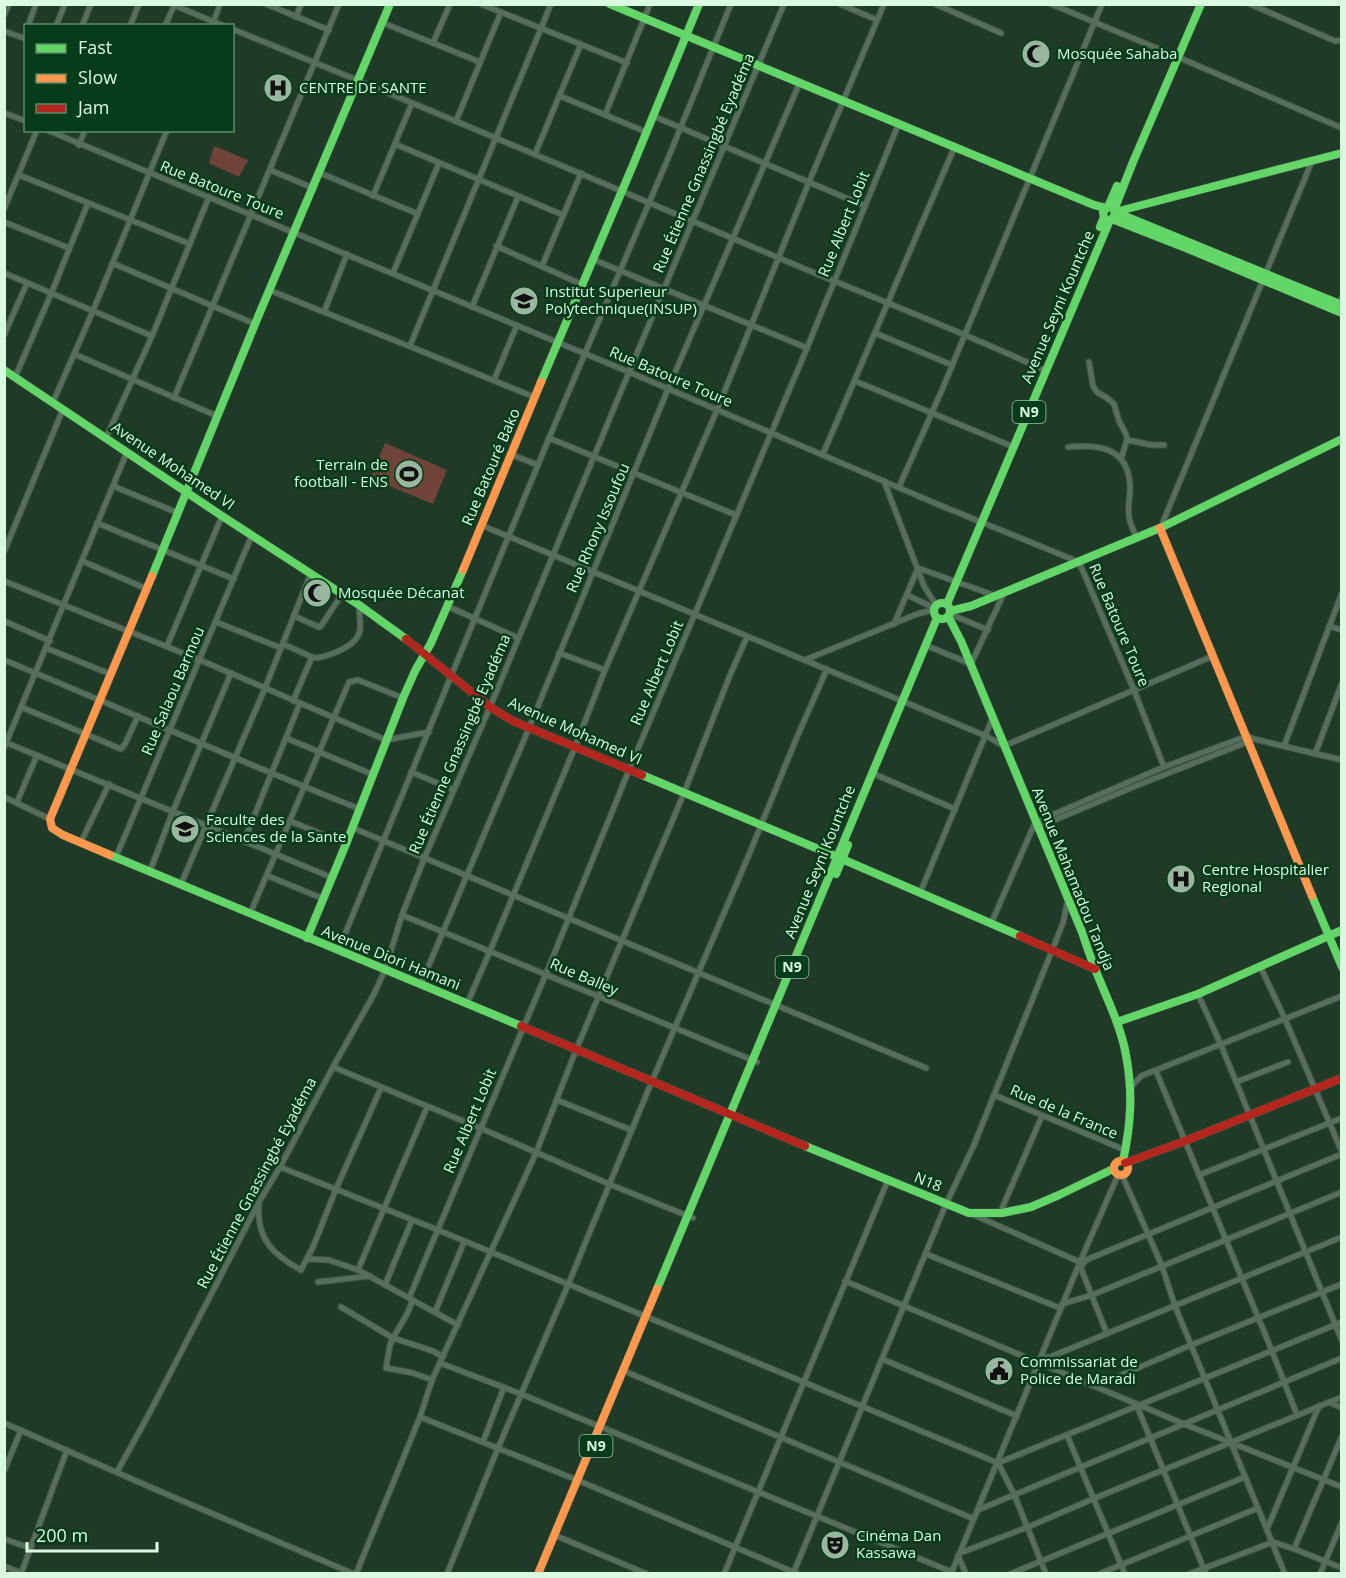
<svg xmlns="http://www.w3.org/2000/svg" width="1346" height="1578" viewBox="0 0 1346 1578" font-family="'Open Sans',sans-serif">
<rect width="100%" height="100%" fill="#1f3b28"/>
<g fill="#6f4338">
<polygon points="214,146 248,160 239,177 209,163"/>
<polygon points="385,443 447,470 433,504 370,478"/>
</g>
<g fill="none" stroke-linecap="round" stroke-linejoin="round">
<g stroke="#3f5545" stroke-width="7">
<g id="street">
<polyline points="171,4 224,26"/>
<polyline points="266,4 329,30"/>
<polyline points="481,4 627,63"/>
<polyline points="840,4 877,20"/>
<polyline points="935,4 1001,33"/>
<polyline points="1051,4 1173,55 1342,128"/>
<polyline points="1250,4 1335,41 1342,40"/>
<polyline points="4,15 9,4"/>
<polyline points="296,17 301,4"/>
<polyline points="383,23 480,62"/>
<polyline points="28,26 36,4"/>
<polyline points="56,26 65,4"/>
<polyline points="82,26 91,4"/>
<polyline points="130,26 139,4"/>
<polyline points="165,26 174,6"/>
<polyline points="212,26 220,4"/>
<path d="M232,29C416,103 598,181 779,258C868,296 959,330 1046,371"/>
<polyline points="4,31 26,39"/>
<polyline points="433,43 450,4"/>
<polyline points="560,96 646,132"/>
<polyline points="4,113 26,121"/>
<polyline points="605,115 650,4"/>
<polyline points="653,116 865,206"/>
<polyline points="456,121 501,12"/>
<polyline points="47,130 629,372 937,504 1079,562 1134,690 1164,767"/>
<polyline points="395,144 563,215"/>
<polyline points="79,145 85,130"/>
<polyline points="535,154 581,44"/>
<polyline points="270,170 313,188"/>
<polyline points="320,173 418,214"/>
<polyline points="19,175 190,244"/>
<polyline points="373,196 412,103"/>
<polyline points="4,209 37,130"/>
<polyline points="4,222 69,248"/>
<polyline points="496,246 581,284"/>
<polyline points="592,259 807,348"/>
<polyline points="112,263 255,324"/>
<polyline points="542,266 581,173"/>
<polyline points="4,273 152,336"/>
<polyline points="393,273 439,163"/>
<polyline points="269,290 441,359 534,397"/>
<polyline points="472,307 518,197"/>
<polyline points="1337,307 1342,297"/>
<polyline points="324,312 347,254"/>
<polyline points="875,333 952,365"/>
<polyline points="4,335 27,283"/>
<polyline points="410,346 551,4"/>
<polyline points="74,354 217,416"/>
<polyline points="1089,362 1093,386 1097,392 1107,398 1114,404 1119,421 1126,434 1127,440"/>
<polyline points="15,377 51,294 88,203"/>
<polyline points="494,380 517,325"/>
<polyline points="855,381 1009,445"/>
<polyline points="174,398 339,4"/>
<polyline points="53,402 93,311 167,130"/>
<polyline points="106,438 152,336 209,197"/>
<polyline points="549,438 736,515"/>
<path d="M1068,447C1098,444 1127,447 1130,484C1131,495 1127,505 1129,516C1129,523 1134,531 1137,538"/>
<polyline points="510,454 538,465"/>
<polyline points="823,454 955,146"/>
<polyline points="1121,459 1127,440 1152,445 1164,445"/>
<polyline points="884,481 924,586 936,605"/>
<polyline points="113,486 178,513"/>
<polyline points="899,487 942,390 1102,4"/>
<polyline points="97,523 234,579"/>
<polyline points="481,525 986,736 1004,746 1213,656"/>
<polyline points="1161,527 1312,161"/>
<polyline points="4,552 63,409"/>
<polyline points="82,561 147,589"/>
<polyline points="4,581 200,660 386,740 429,732"/>
<polyline points="907,595 934,608"/>
<polyline points="447,606 518,638"/>
<polyline points="950,614 988,630"/>
<polyline points="294,616 319,627 321,626 342,594"/>
<polyline points="4,621 50,641"/>
<polyline points="216,622 281,648"/>
<polyline points="894,624 918,568 996,596"/>
<polyline points="1329,626 1342,630"/>
<path d="M283,644L312,657L317,658C331,655 357,647 360,630C361,622 359,613 359,605"/>
<polyline points="925,645 971,664 1004,593"/>
<polyline points="167,646 222,516"/>
<polyline points="46,648 110,674"/>
<polyline points="559,653 605,670"/>
<path d="M4,660C123,709 240,762 360,809"/>
<polyline points="805,660 917,614 933,610"/>
<polyline points="293,701 312,657"/>
<polyline points="21,707 121,749 125,744 138,716"/>
<polyline points="286,738 374,775"/>
<polyline points="7,743 333,878"/>
<polyline points="1284,746 1342,593"/>
<polyline points="4,748 127,452"/>
<polyline points="1315,754 1342,683"/>
<polyline points="411,772 454,790"/>
<polyline points="872,773 955,809"/>
<polyline points="4,797 50,819"/>
<polyline points="17,802 37,755"/>
<polyline points="290,821 346,844"/>
<polyline points="353,828 926,1068"/>
<polyline points="1037,829 1050,822 1138,785 1250,741"/>
<polyline points="244,841 300,703"/>
<polyline points="81,842 109,784"/>
<polyline points="116,857 252,535"/>
<polyline points="150,871 173,811 231,673"/>
<polyline points="268,876 324,899"/>
<polyline points="181,884 265,688 311,573"/>
<polyline points="920,893 993,717"/>
<polyline points="250,914 349,682 358,680 403,698"/>
<polyline points="402,915 757,1062"/>
<polyline points="991,924 1034,825 1045,818 1164,767 1247,736 1254,739 1342,760"/>
<polyline points="338,951 549,438 669,156 731,4"/>
<polyline points="1260,966 1285,1019 1342,1152"/>
<polyline points="421,984 529,728 668,389 800,82"/>
<polyline points="1198,994 1221,1045 1342,1341"/>
<polyline points="467,1004 490,951 575,747 605,670 717,410 809,182 884,4"/>
<polyline points="333,1067 480,1128 609,1184 693,1218"/>
<polyline points="1156,1071 1272,1351 1297,1415"/>
<polyline points="1236,1082 1288,1062"/>
<polyline points="1130,1088 1141,1076 1342,996"/>
<polyline points="994,1095 1125,1150"/>
<polyline points="557,1100 631,1130"/>
<polyline points="280,1167 438,1230 998,1463 1342,1322"/>
<polyline points="1122,1175 1162,1266 1175,1306 1191,1345 1285,1574"/>
<polyline points="1199,1175 1342,1118"/>
<path d="M259,1205C256,1238 273,1255 301,1270L313,1247L336,1189L381,1088"/>
<polyline points="1000,1213 1042,1116"/>
<polyline points="972,1214 1082,1263"/>
<polyline points="926,1254 1060,1308"/>
<polyline points="307,1259 329,1260 358,1270 458,1325"/>
<polyline points="358,1270 427,1107"/>
<polyline points="845,1281 1184,1424 1342,1487"/>
<polyline points="318,1282 370,1276"/>
<polyline points="385,1285 412,1220"/>
<polyline points="409,1298 546,974 629,770 807,348 899,123"/>
<polyline points="1062,1304 1092,1295 1342,1192"/>
<polyline points="341,1307 393,1338 407,1314 413,1300"/>
<polyline points="435,1312 464,1242"/>
<polyline points="1107,1334 1082,1271 1081,1267 1086,1260 1342,1154"/>
<polyline points="1040,1358 1050,1357 1342,1237"/>
<polyline points="882,1359 1017,1416"/>
<polyline points="440,1363 521,1394 952,1572"/>
<polyline points="624,1371 974,1519"/>
<polyline points="432,1380 413,1373 386,1368 390,1345 393,1338 433,1351 443,1357"/>
<polyline points="1096,1386 1191,1345 1342,1284"/>
<polyline points="1329,1402 1342,1408"/>
<polyline points="1137,1406 1206,1574"/>
<polyline points="420,1417 577,1480 798,1574"/>
<polyline points="4,1423 157,1490 354,1574"/>
<polyline points="1067,1435 1125,1574"/>
<polyline points="483,1442 504,1387"/>
<polyline points="998,1463 1014,1494 1046,1574"/>
<polyline points="4,1471 21,1430"/>
<polyline points="117,1472 149,1414 259,1202 280,1167 333,1067 374,994 385,970 402,915 424,859 490,707 629,372 784,4"/>
<polyline points="978,1510 1342,1358"/>
<polyline points="1267,1529 1319,1406"/>
<polyline points="559,1537 647,1574"/>
<polyline points="4,1539 30,1548"/>
<polyline points="1294,1549 1342,1436"/>
<polyline points="960,1553 1028,1527 1095,1498 1342,1397"/>
<polyline points="958,1556 966,1574"/>
<polyline points="4,1566 21,1573"/>
<polyline points="21,1574 67,1450"/>
<polyline points="356,1574 420,1417 432,1380 536,1153 576,1050 684,793 730,675 747,637"/>
<polyline points="447,1574 498,1448 568,1285 652,1081 748,857 797,737 827,669"/>
<polyline points="724,1574 888,1180"/>
<polyline points="793,1574 946,1204 974,1145 1063,923 1068,899"/>
<polyline points="951,1574 1080,1262 1118,1175"/>
<polyline points="1010,1574 1245,1477"/>
<polyline points="1099,1574 1258,1508"/>
<polyline points="1189,1574 1273,1542 1294,1549 1342,1568"/>
<polyline points="1320,1574 1342,1522"/>
</g>
</g>
<g stroke="#3f5545" stroke-width="9">
<g id="fast">
<polyline points="610,4 1094,205 1106,208"/>
<polyline points="1115,212 1342,305"/>
<polyline points="1115,212 1342,153"/>
<polyline points="1112,219 1186,248 1342,313"/>
<polyline points="1100,227 1104,217 1103,212 1108,207 1117,186"/>
<polyline points="4,370 222,516 359,605 406,639"/>
<polyline points="541,382 633,165 699,4"/>
<polyline points="152,576 255,324 390,4"/>
<circle cx="942" cy="611" r="8"/>
<polyline points="947,604 1110,220 1115,216 1114,210 1133,162 1201,4"/>
<polyline points="950,611 971,606 1160,528 1342,439"/>
<path d="M948,616L961,641L1082,932C1087,947 1092,962 1098,976C1108,1001 1121,1027 1126,1055C1133,1092 1131,1124 1123,1161"/>
<polyline points="642,775 842,859 1020,936"/>
<polyline points="110,855 521,1026"/>
<polyline points="836,874 848,845"/>
<polyline points="1312,896 1342,967"/>
<polyline points="307,938 346,844 403,698 415,671 431,643 463,570"/>
<polyline points="1117,1022 1198,994 1342,930"/>
<polyline points="805,1146 969,1213 1002,1213 1031,1207 1059,1195 1113,1169"/>
<polyline points="657,1289 937,618"/>
</g>
</g>
<g stroke="#3f5545" stroke-width="9">
<g id="slow">
<polyline points="1160,528 1312,896"/>
<polyline points="463,570 541,382"/>
<polyline points="110,855 63,835 52,828 50,819 152,576"/>
<circle cx="1121" cy="1168" r="7"/>
<polyline points="538,1574 657,1289"/>
</g>
</g>
<g stroke="#3f5545" stroke-width="9">
<g id="jam">
<polyline points="406,639 490,707 513,721 642,775"/>
<polyline points="1020,936 1095,969"/>
<polyline points="521,1026 805,1146"/>
<polyline points="1125,1163 1185,1141 1342,1078"/>
</g>
</g>
<use href="#street" stroke="#576e5d" stroke-width="5"/>
<use href="#fast" stroke="#63d668" stroke-width="8"/>
<use href="#slow" stroke="#ff974d" stroke-width="8"/>
<use href="#jam" stroke="#b3261e" stroke-width="8"/>
</g>
<defs>
<g id="mosque-disc" transform="scale(1.5)"><circle r="9.5" fill="#99b79f" stroke="#063c19"/><path d="M3.5-4.9A6 6 0 1 0 3.5 4.9A5 5 0 1 1 3.5-4.9Z" fill="#111"/></g>
<g id="hospital-disc" transform="scale(1.5)"><circle r="9.5" fill="#99b79f" stroke="#063c19"/><path d="M-5-5h3v3.5h4V-5h3V5h-3V1.5h-4V5h-3Z" fill="#111"/></g>
<g id="university-disc" transform="scale(1.5)"><circle r="9.5" fill="#99b79f" stroke="#063c19"/><path d="M0-5L7-2L0 1L-7-2ZM-4 1L0 2.5L4 1V4Q0 6-4 4Z" fill="#111"/></g>
<g id="stadium-disc" transform="scale(1.5)"><circle r="9.5" fill="#99b79f" stroke="#063c19"/><path d="M0-5a6.5 5 0 1 0 0 10a6.5 5 0 1 0 0-10ZM-3.5-1.8h7v3.6h-7Z" fill="#111"/></g>
<g id="civic-disc" transform="scale(1.5)"><circle r="9.5" fill="#99b79f" stroke="#063c19"/><path d="M-.6-6.5H3V-4.5H.6V-3L4-1V1h2V6H-6V1h2V-1L-.6-3ZM-1.2 2.5V6h2.4V2.5Z" fill="#111"/></g>
<g id="theatre-disc" transform="scale(1.5)"><circle r="9.5" fill="#99b79f" stroke="#063c19"/><path d="M-5-5.5Q0-4 5-5.5V0Q5 5 0 6Q-5 5-5 0ZM-3.3-2.5H-1v1.5H-3.3ZM1-2.5H3.3v1.5H1ZM-2.8 1Q0 5.5 2.8 1Z" fill="#111"/></g>
</defs>
<g fill-rule="evenodd">
<use href="#mosque-disc" x="1036" y="54"/>
<use href="#hospital-disc" x="278" y="88"/>
<use href="#university-disc" x="524" y="301"/>
<use href="#stadium-disc" x="409" y="474"/>
<use href="#mosque-disc" x="317" y="593"/>
<use href="#university-disc" x="185" y="829"/>
<use href="#hospital-disc" x="1181" y="879"/>
<use href="#civic-disc" x="999" y="1371"/>
<use href="#theatre-disc" x="835" y="1545"/>
</g>
<g text-anchor="middle" stroke-width="5" stroke-linejoin="round" paint-order="stroke">
<g fill="#063c19" stroke="#9ac1a4" stroke-width="1.5">
<rect x="1012.5" y="401" width="33" height="22" rx="4.5"/>
<rect x="775.5" y="956" width="33" height="22" rx="4.5"/>
<rect x="579.5" y="1435" width="33" height="22" rx="4.5"/>
</g>
<g font-size="14" font-weight="bold" fill="#dafadf">
<text x="1029" y="417">N9</text>
<text x="792" y="972">N9</text>
<text x="596" y="1451">N9</text>
</g>
<g font-size="15" fill="#dafadf" stroke="#063c19" text-anchor="start">
<text x="1057" y="59">Mosquée Sahaba</text>
<text x="299" y="93">CENTRE DE SANTE</text>
<text x="545" y="297">Institut Superieur<tspan x="545" dy="17">Polytechnique(INSUP)</tspan></text>
<text x="388" y="470" text-anchor="end">Terrain de<tspan x="388" dy="17">football - ENS</tspan></text>
<text x="338" y="598">Mosquée Décanat</text>
<text x="206" y="825">Faculte des<tspan x="206" dy="17">Sciences de la Sante</tspan></text>
<text x="1202" y="875">Centre Hospitalier<tspan x="1202" dy="17">Regional</tspan></text>
<text x="1020" y="1367">Commissariat de<tspan x="1020" dy="17">Police de Maradi</tspan></text>
<text x="856" y="1541">Cinéma Dan<tspan x="856" dy="17">Kassawa</tspan></text>
</g>
<g font-size="15" fill="#dafadf" stroke="#063c19">
<text transform="translate(704 163) rotate(-67)" y="5">Rue Étienne Gnassingbé Eyadéma</text>
<text transform="translate(222 190) rotate(22)" y="5">Rue Batoure Toure</text>
<text transform="translate(844 224) rotate(-68)" y="5">Rue Albert Lobit</text>
<text transform="translate(1058 307) rotate(-67)" y="5">Avenue Seyni Kountche</text>
<text transform="translate(671 377) rotate(23)" y="5">Rue Batoure Toure</text>
<text transform="translate(173 466) rotate(34)" y="5">Avenue Mohamed VI</text>
<text transform="translate(491 467) rotate(-67)" y="5">Rue Batouré Bako</text>
<text transform="translate(598 528) rotate(-67)" y="5">Rue Rhony Issoufou</text>
<text transform="translate(1119 625) rotate(67)" y="5">Rue Batoure Toure</text>
<text transform="translate(657 673) rotate(-67)" y="5">Rue Albert Lobit</text>
<text transform="translate(173 691) rotate(-67)" y="5">Rue Salaou Barmou</text>
<text transform="translate(575 731) rotate(24)" y="5">Avenue Mohamed VI</text>
<text transform="translate(460 744) rotate(-67)" y="5">Rue Étienne Gnassingbé Eyadéma</text>
<text transform="translate(820 862) rotate(-68)" y="5">Avenue Seyni Kountche</text>
<text transform="translate(1073 879) rotate(68)" y="5">Avenue Mahamadou Tandja</text>
<text transform="translate(391 958) rotate(22)" y="5">Avenue Diori Hamani</text>
<text transform="translate(584 977) rotate(23)" y="5">Rue Balley</text>
<text transform="translate(1064 1112) rotate(23)" y="5">Rue de la France</text>
<text transform="translate(470 1121) rotate(-67)" y="5">Rue Albert Lobit</text>
<text transform="translate(928 1182) rotate(22)" y="5">N18</text>
<text transform="translate(257 1183) rotate(-62)" y="5">Rue Étienne Gnassingbé Eyadéma</text>
</g>
</g>
<rect width="1346" height="1578" fill="none" stroke="#dafadf" stroke-width="12"/>
<rect x="24" y="24" width="210" height="108" fill="#063c19" stroke="#5b8868" stroke-width="1.5"/>
<rect x="36" y="44" width="30" height="9" fill="#63d668" stroke="#5b8868" stroke-width="1.5"/>
<text x="78" y="54" font-size="18" fill="#dafadf">Fast</text>
<rect x="36" y="74" width="30" height="9" fill="#ff974d" stroke="#5b8868" stroke-width="1.5"/>
<text x="78" y="84" font-size="18" fill="#dafadf">Slow</text>
<rect x="36" y="104" width="30" height="9" fill="#b3261e" stroke="#5b8868" stroke-width="1.5"/>
<text x="78" y="114" font-size="18" fill="#dafadf">Jam</text>
<path d="M27 1542v9h130v-9" fill="none" stroke="#dafadf" stroke-width="3"/>
<text x="36" y="1542" font-size="18" fill="#dafadf" stroke="#063c19" stroke-width="4.5" paint-order="stroke">200 m</text>
</svg>
